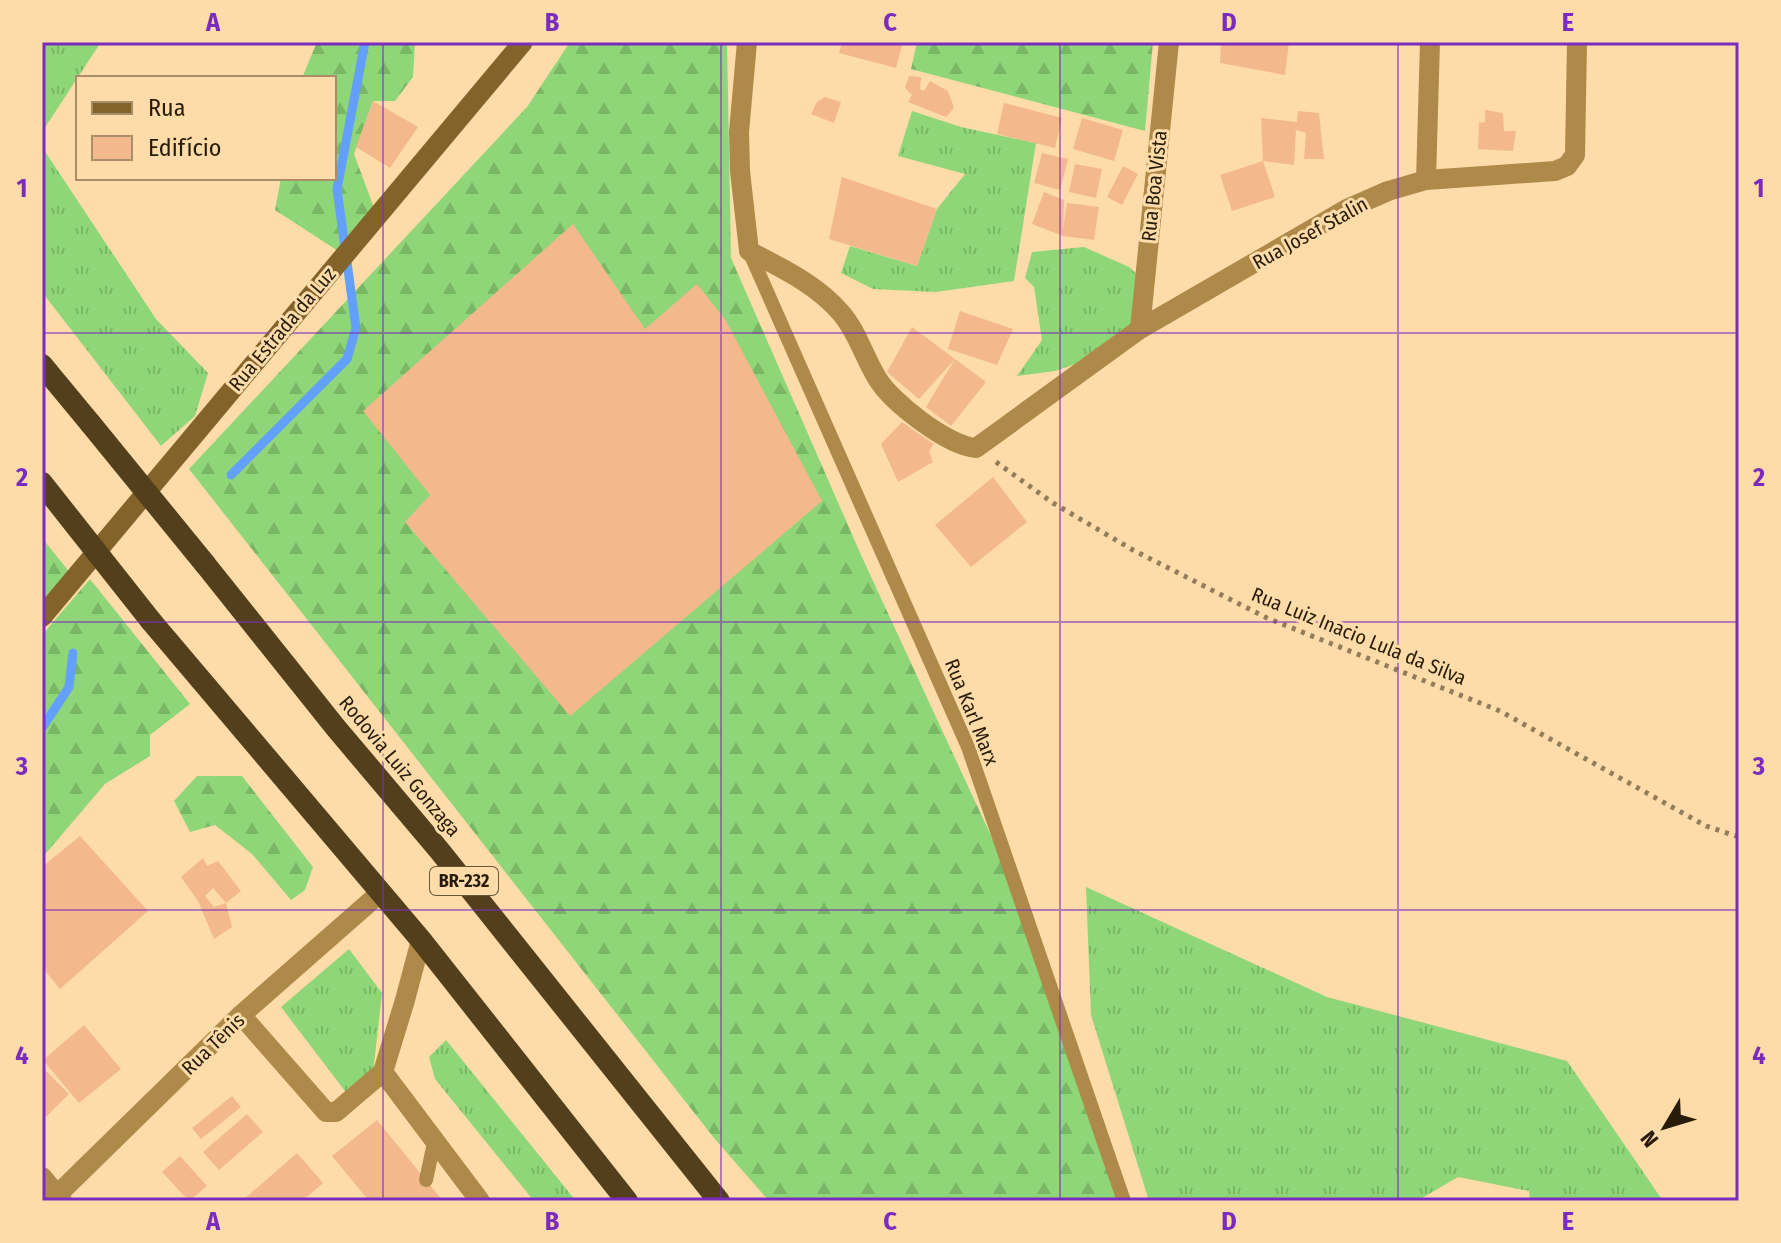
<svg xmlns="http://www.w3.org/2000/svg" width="1781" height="1243" viewBox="0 0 1781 1243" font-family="'Fira Sans Condensed',sans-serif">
<defs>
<pattern id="grass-tufts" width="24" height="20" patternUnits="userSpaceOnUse" patternTransform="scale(2)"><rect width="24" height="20" fill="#8ed677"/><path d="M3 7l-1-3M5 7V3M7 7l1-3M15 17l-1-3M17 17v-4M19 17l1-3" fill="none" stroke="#7ab765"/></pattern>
<pattern id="forest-firs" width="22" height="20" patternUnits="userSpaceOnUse" patternTransform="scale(2)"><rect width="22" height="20" fill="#8ed677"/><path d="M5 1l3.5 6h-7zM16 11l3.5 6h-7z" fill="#7ab765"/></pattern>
</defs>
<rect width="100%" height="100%" fill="#fddca9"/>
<g fill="url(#grass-tufts)">
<polygon points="42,42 101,42 42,132"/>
<polygon points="912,111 961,127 1036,143 1014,281 936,292 873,289 841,273 850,246 917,266 937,209 965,174 898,156"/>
<polygon points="42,147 156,319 208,373 195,416 161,446 42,292"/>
<polygon points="1084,247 1129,267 1139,276 1131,327 1078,363 1055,371 1017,376 1042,340 1034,287 1025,278 1032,252"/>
<polygon points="1086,887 1327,997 1567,1061 1663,1201 1530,1201 1529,1191 1458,1177 1417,1201 1149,1201 1091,1015"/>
<polygon points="349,949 382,993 373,1073 348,1095 281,1007"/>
<polygon points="446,1040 576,1201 534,1201 435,1079 429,1057"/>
</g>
<g fill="url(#forest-firs)">
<polygon points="317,42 415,42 413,77 395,101 373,101 354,154 374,208 338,251 275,210 281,178 334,178 334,78 302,78"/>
<polygon points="570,42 727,42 731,258 861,555 1022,903 1131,1201 769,1201 714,1138 189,469 527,107"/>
<polygon points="917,42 1153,42 1145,131 911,69"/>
<polygon points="42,538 71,574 42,602"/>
<polygon points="90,579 190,704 150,735 150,756 105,784 42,858 42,635"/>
<polygon points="197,776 242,776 313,867 305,890 291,900 252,854 215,825 190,832 174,801"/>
</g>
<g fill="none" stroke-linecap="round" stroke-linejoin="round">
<g stroke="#639ffc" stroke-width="9">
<polyline points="231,475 347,359 356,328 337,189 365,42"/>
<polyline points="42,728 69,687 73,653"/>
</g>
</g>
<g fill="#f3b98c" fill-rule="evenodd">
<polygon points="842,42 903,42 896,68 839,53"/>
<polygon points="1221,42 1289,42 1285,75 1220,63"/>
<polygon points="909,76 921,77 920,89 924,91 930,81 948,91 954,108 946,117 908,102 912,95 905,88"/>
<polygon points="825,97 841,102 834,123 811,114 817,102"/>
<polygon points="373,101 418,127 390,168 356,147"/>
<polygon points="1004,103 1062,118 1055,148 997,134"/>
<polygon points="1485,110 1503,113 1504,131 1516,131 1513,151 1478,149 1479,123 1485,122"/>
<polygon points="1298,111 1319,113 1324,159 1304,159 1306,133 1296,130 1294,165 1263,161 1261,118 1297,122"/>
<polygon points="1082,118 1123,130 1114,161 1073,149"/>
<polygon points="1042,153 1068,159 1060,190 1034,183"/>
<polygon points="1263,161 1275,197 1232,211 1220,175"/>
<polygon points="1075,164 1102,169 1096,198 1069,192"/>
<polygon points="1123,166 1138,174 1122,205 1107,197"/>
<polygon points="842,177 937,209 917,266 829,239"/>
<polygon points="1044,192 1064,200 1063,229 1067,203 1099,207 1094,240 1063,236 1032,224"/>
<polygon points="573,224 645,329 697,284 725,319 822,501 570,716 405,522 430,495 363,411"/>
<polygon points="960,311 1013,329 997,365 948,349"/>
<polygon points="912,327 955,359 919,399 887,372"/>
<polygon points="955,359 986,382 951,426 926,407"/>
<polygon points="902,422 934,444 929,451 933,462 898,482 881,444"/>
<polygon points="993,477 1027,522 971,567 935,525"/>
<polygon points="80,836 148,911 60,989 42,967 42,867"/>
<path d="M203,858L207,866L218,861L241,891L226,903L232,927L214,939L198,901L181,877ZM213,888L226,903L214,907L205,896Z"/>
<polygon points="84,1025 121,1069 79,1103 43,1060"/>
<polygon points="42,1067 69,1094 42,1121"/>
<polygon points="232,1096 241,1107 201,1139 192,1128"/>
<polygon points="247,1114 263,1132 219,1170 203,1152"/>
<polygon points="377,1120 443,1201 369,1201 332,1156"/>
<polygon points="297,1153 323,1183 302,1201 242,1201"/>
<polygon points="180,1156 207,1186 189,1201 162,1172"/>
</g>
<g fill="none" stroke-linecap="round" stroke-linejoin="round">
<polyline stroke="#937c59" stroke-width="5" stroke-dasharray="4 6" stroke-linecap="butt" points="996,462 1053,503 1133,550 1267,618 1500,711 1706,826 1739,837"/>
<g stroke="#af8949" stroke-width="14">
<polyline points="749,251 968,747 1124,1201"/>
<polyline points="426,1180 434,1143"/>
</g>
<g stroke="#af8949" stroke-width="20">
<path d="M747,42L739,132L740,171L749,251C783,269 816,284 841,313C857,331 864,357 877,378C891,402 948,446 976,448L1140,329L1347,209L1388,191L1426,180L1555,171L1567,166L1575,155L1577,42"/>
<polyline points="1426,180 1430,42"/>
<polyline points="1140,329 1169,42"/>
<polyline points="241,1015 326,1112 336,1112 383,1072 405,1000 421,940"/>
<polyline points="383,1072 480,1201"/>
<polyline points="42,1177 62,1201"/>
<polyline points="51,1201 241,1015 380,893"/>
</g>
<polyline stroke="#84632a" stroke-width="20" points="42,617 523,42"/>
<g stroke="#533f1c" stroke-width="22">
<polyline points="42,365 90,423"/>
<polyline points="205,564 336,728 439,850 719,1201"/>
<polyline points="151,621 421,940 627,1201"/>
</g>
<g stroke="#533f1c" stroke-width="22">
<polyline points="90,423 205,564"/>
<polyline points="42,483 151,621"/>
</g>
</g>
<path fill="none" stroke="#7b2cbf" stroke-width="2" stroke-opacity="0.55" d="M383,42V1201M721,42V1201M1060,42V1201M1398,42V1201M42,333H1739M42,622H1739M42,910H1739"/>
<g text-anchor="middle" stroke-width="6" stroke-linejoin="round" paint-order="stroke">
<rect fill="#fddca9" stroke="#685638" stroke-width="2" x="430" y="867" width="68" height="28" rx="6"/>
<g font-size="18" font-weight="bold" fill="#281c08">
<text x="464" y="887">BR-232</text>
</g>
<g font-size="20" fill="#281c08" stroke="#fddca9">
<text transform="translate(1154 186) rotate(-84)" y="7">Rua Boa Vista</text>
<text transform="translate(1310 233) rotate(-29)" y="7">Rua Josef Stalin</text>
<text transform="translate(282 329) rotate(-50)" y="7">Rua Estrada da Luz</text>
<text transform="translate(1359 636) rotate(22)" y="7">Rua Luiz Inacio Lula da Silva</text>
<text transform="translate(972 712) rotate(68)" y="7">Rua Karl Marx</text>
<text transform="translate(400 766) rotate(50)" y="7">Rodovia Luiz Gonzaga</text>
<text transform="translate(213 1044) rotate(-44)" y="7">Rua Tênis</text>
</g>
</g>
<rect width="1781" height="1243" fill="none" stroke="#fddca9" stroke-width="88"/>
<rect x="76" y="76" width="260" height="104" fill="#fddca9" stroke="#a88f69" stroke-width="2"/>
<rect x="92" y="102" width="40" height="12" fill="#84632a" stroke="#a88f69" stroke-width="2"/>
<text x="148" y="116" font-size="24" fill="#281c08">Rua</text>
<rect x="92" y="136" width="40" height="24" fill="#f3b98c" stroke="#a88f69" stroke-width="2"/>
<text x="148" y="156" font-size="24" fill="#281c08">Edifício</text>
<g transform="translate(1665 1127) rotate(232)" stroke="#fddca9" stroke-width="6" paint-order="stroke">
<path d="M0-6L14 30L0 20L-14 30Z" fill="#281c08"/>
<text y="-12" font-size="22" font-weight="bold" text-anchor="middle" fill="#281c08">N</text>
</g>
<rect x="44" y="44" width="1693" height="1155" fill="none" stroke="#7b2cbf" stroke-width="3"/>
<g font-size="26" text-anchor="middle" font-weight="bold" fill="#7b2cbf">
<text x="213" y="31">A</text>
<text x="552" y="31">B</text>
<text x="890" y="31">C</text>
<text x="1229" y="31">D</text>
<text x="1568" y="31">E</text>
<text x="22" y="197">1</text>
<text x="1759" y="197">1</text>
<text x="22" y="486">2</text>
<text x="1759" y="486">2</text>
<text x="22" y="775">3</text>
<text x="1759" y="775">3</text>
<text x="22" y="1064">4</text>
<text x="1759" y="1064">4</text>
<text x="213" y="1230">A</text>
<text x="552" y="1230">B</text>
<text x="890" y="1230">C</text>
<text x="1229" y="1230">D</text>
<text x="1568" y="1230">E</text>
</g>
</svg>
